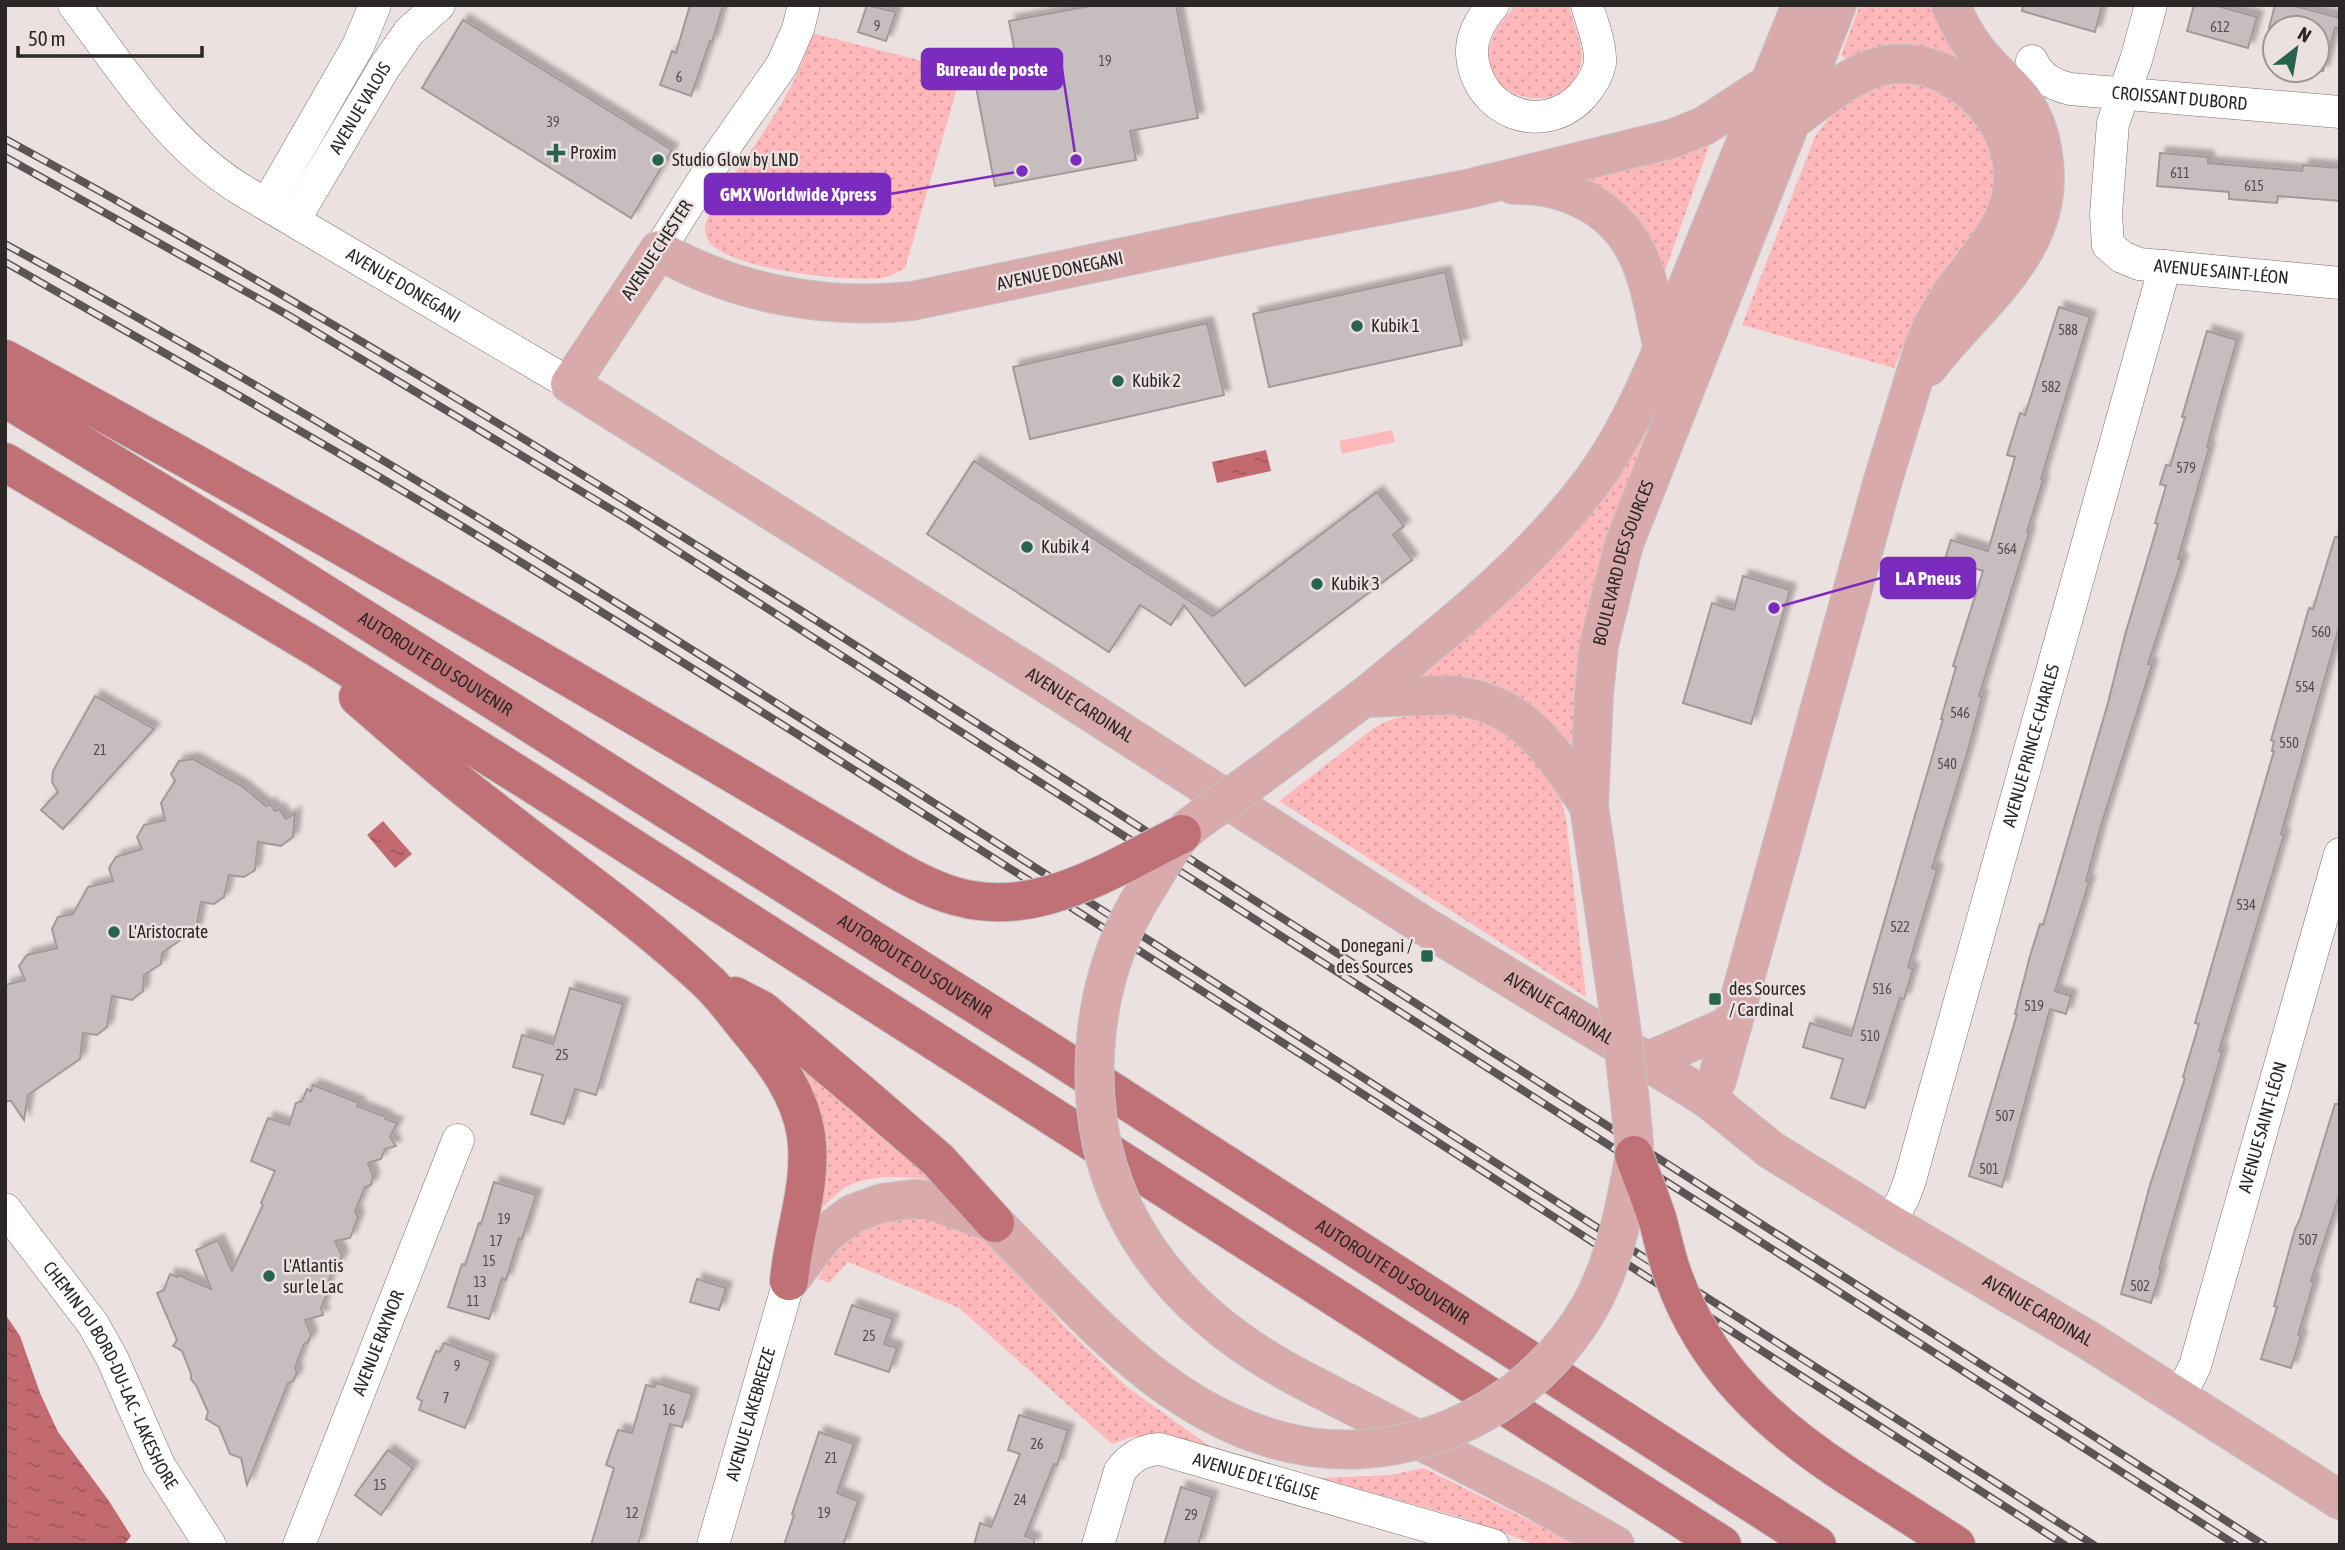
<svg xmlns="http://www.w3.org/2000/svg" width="2345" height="1550" viewBox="0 0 2345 1550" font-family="'Asap Condensed',sans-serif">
<defs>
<pattern id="grass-dots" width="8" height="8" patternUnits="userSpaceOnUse" patternTransform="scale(1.75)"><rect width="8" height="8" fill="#ffb8ba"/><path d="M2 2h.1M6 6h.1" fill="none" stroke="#db9ea0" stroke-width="1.8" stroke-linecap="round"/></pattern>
<pattern id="water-ripples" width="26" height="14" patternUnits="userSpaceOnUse" patternTransform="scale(1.75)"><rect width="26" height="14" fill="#c36a70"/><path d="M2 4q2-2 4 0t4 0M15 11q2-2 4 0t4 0" fill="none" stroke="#9f575c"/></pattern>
<filter id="shadow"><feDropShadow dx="6" dy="-6" stdDeviation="2" flood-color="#0004"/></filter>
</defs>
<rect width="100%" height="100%" fill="#ece1e1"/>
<g fill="url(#grass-dots)">
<path d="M1516,5H1569C1572,24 1585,44 1581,63C1567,126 1468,98 1493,36C1498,24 1508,15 1516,5Z"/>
<polygon points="1860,5 1939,5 1978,72 1882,48 1846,59 1841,55"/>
<path d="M812,33L962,71L905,268C898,271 892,276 885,277C854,284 724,269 708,240C701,227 708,217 714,205C749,151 796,95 812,33Z"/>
<path d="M1905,82L1924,85L1960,103L1986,135L1997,170L1992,210L1913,323L1894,368L1742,325L1814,139C1837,102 1862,86 1905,82Z"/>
<polygon points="1705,144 1709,146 1664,274 1572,176"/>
<path d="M1682,346L1573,747C1532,699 1486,669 1420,677L1418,671Z"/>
<polygon points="1453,712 1487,720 1515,735 1559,791 1566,818 1586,997 1279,801 1375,727 1395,718"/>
<path d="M806,1058L947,1181C912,1179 869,1169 839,1192C829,1200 820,1211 811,1220L795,1069Z"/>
<polygon points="925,1214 987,1237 1016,1266 1062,1324 1127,1387 1215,1450 1167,1434 1131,1437 1112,1444 959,1308 848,1262 829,1283 818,1279 844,1236 868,1223"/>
<polygon points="1424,1468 1579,1545 1536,1545 1463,1518 1319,1478 1390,1475"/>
</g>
<polygon fill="#ffb8ba" points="1392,430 1395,442 1342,454 1339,441"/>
<g fill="url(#water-ripples)">
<polygon points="1266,450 1271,471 1217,483 1212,462"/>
<polygon points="383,821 412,854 395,868 367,835"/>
<polygon points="5,1314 20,1336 40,1393 58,1432 109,1501 131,1536 124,1545 5,1545"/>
</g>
<g fill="#c8bdbe" stroke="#a49999" stroke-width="2" filter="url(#shadow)">
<polygon points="690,5 723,5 712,42 710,41 691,96 660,85 672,51 676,53"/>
<polygon points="867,5 896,12 886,41 858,32"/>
<polygon points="1095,5 1176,5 1198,118 1130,131 1136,160 995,186 976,87 1020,79 1009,21"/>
<polygon points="2023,5 2102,5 2095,32 2022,11"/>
<polygon points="2194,5 2214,5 2257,17 2248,48 2187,31"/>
<polygon points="2275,5 2291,5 2340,18 2340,28 2335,28 2323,71 2317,71 2317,28 2269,28"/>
<polygon points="463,20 672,150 631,218 422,88"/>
<polygon points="2160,153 2208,157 2208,163 2302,171 2303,165 2340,168 2340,201 2278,196 2277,203 2229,199 2229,192 2157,186"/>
<polygon points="1445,272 1462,345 1269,387 1253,314"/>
<polygon points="2059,307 2090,317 2041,479 2043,480 2027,532 2029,533 1979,696 1982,697 1968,750 1932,868 1937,870 1908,967 1913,969 1904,999 1900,998 1865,1108 1831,1098 1843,1059 1803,1047 1810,1023 1851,1036 1943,719 1941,719 1956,667 1953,666 1983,571 1945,559 1951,540 1988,551 2015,457 2007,455 2020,413 2025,415"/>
<polygon points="1207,323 1224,395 1030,439 1013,367"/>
<polygon points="2207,331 2237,340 2221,395 2207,447 2209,448 2178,559 2182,560 2148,664 2152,665 2100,829 2086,881 2089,882 2055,991 2071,996 2066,1014 2050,1009 2002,1187 1969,1176 2017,1014 2015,1014 2030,956 2040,924 2043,925 2108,703 2125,635 2158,524 2155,523 2166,486 2160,484 2166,465 2170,466 2185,417 2182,417"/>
<polygon points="974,461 1213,616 1377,492 1404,526 1393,535 1412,560 1245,686 1184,605 1171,625 1140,605 1109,652 927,534"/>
<polygon points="2335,537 2340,537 2340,624 2281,834 2284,835 2219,1051 2222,1052 2159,1269 2161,1270 2151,1303 2121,1294 2150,1185 2185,1078 2183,1077 2199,1024 2195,1023 2274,751 2272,751 2274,741 2271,740 2309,608 2313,609"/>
<polygon points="1743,576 1790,590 1751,724 1683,703 1712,603 1734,610"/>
<polygon points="95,696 154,729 63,829 41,810 58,792 52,782 53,771"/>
<polygon points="193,759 242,786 266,806 270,804 275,811 279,809 286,819 295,813 293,837 281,846 258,842 255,870 244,877 229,875 224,897 214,904 201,902 196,929 162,953 161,964 144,975 143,991 132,1000 112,996 107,1027 97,1035 83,1033 80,1059 28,1095 24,1120 11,1101 5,1101 5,985 25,980 19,966 27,955 57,948 52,929 58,917 73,914 88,887 113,881 109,868 116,857 142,849 137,837 144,825 165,820 161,803 175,781 171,774 179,761"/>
<polygon points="570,988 623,1004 596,1095 575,1089 564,1124 531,1114 543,1075 513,1067 522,1035 553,1044"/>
<polygon points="313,1085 359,1103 357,1106 386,1117 385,1119 397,1123 390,1137 396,1146 385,1149 381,1159 368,1163 373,1177 371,1185 365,1187 355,1211 358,1217 350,1238 335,1241 342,1256 339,1263 335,1266 325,1290 327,1294 321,1308 323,1315 305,1320 311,1335 308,1342 304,1344 295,1368 297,1373 293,1381 288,1383 247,1485 241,1458 230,1454 219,1427 206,1419 208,1412 197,1387 191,1379 191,1374 182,1351 173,1346 177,1340 157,1293 164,1290 170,1274 177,1277 178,1275 211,1289 196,1250 218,1240 232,1271 263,1205 261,1203 275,1171 251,1161 268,1118 289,1125 296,1103 302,1101 307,1089 311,1091"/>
<polygon points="2335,1104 2340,1104 2340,1193 2311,1281 2314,1282 2298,1335 2301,1336 2291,1368 2261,1359 2277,1307 2274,1306 2295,1229 2300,1219"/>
<polygon points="494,1182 536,1195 522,1239 519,1238 506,1280 502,1278 489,1319 448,1307 462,1264 465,1265 479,1223 481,1224"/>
<polygon points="697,1279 726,1288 719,1310 690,1302"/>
<polygon points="852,1305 893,1319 884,1344 897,1348 889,1372 835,1354"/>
<polygon points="444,1343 491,1361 465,1428 419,1410 422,1401 417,1398 436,1351 440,1352"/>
<polygon points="657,1383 692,1394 682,1427 670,1424 638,1545 591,1545 614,1468 606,1465 618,1430 632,1433 646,1385 654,1387"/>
<polygon points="1019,1415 1068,1430 1057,1465 1054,1464 1025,1536 1034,1539 1034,1545 974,1545 980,1523 991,1527 1020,1454 1008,1450"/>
<polygon points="819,1432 854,1444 837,1493 858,1501 843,1545 784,1545 794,1515 792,1514"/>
<polygon points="388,1450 413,1468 381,1515 355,1495"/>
<polygon points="1181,1487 1212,1497 1198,1545 1164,1545"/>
</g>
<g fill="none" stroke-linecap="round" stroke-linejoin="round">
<g stroke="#7a7070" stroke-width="33">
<g id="minor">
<path id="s1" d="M74,5C126,73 166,142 240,189L570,384"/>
<path d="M1493,5C1481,19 1471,35 1472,54C1476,112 1542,138 1582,96C1590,87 1598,75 1600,63C1601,43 1592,24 1587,5"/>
<path id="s2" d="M2151,5L2136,60L2113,123L2106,214L2108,245L2122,257L2139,264L2340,283"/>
<path id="s3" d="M2032,61C2039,78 2054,85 2070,89L2340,112"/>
<polyline points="267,204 358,46 375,5"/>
<path id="s4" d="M294,220L384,68L409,32L439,5"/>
<polyline points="659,250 719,155 782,65 798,29 804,5"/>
<path id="s5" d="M5,1209L93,1324L112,1358L159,1465L210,1545"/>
<path id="s6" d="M1889,1223L1903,1199L1910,1180L2165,266"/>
<path id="s7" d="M2179,1398L2195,1366L2340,854"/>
<path id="s8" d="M299,1545L458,1140"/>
<path id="s9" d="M713,1545L789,1281"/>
<path id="s10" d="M1098,1545L1120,1471C1131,1457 1142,1450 1160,1449L1493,1545"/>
</g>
</g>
<g stroke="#c4c3c3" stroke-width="40">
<g id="major">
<path id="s11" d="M1770,83L1704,126L1671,139L1467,189L1249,231L912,301C825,310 735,294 659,250L570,384L1058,691L1421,924L1684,1084L1708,1099L1771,1150L1889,1223L2088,1340L2340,1500"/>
<path d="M1514,185C1565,184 1614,206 1637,254C1651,283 1655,317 1663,348"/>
<path d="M1928,367C1977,303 2054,252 2044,162C2042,141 2035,119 2024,102C2015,89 2002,79 1991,67C1974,50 1960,28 1951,5"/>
<path d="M1363,698C1446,630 1529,566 1593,480C1638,418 1664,345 1692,275C1729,185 1765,95 1801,5"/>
<path d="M1363,698L1449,695C1522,701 1552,750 1589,806"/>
<path id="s12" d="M1589,806L1594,694L1599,645L1624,544L1837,5"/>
<polyline points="1648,1061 1733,1024"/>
<path d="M1708,1099L1717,1080L1883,480L1924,346C1934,321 1947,298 1964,277C1981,254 2000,233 2009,205C2032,133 1960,53 1887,65C1851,71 1820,101 1791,121"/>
<polyline points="789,1281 825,1234 852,1214 882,1203 913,1199 930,1200 995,1223 1068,1298"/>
<polyline points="1303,1380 1537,1501 1615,1545"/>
</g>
</g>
<g stroke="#c4c3c3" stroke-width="40">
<g id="highway">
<path d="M5,359C288,512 565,674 842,838"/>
<path id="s13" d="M5,398L263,555L1054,1054L1817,1545"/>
<polyline points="5,462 317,648 533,784 1722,1545"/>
<path d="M358,697C401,734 443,772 488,806C561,864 639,917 707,981C722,995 735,1013 748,1029C774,1060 800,1094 806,1135C813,1185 793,1232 789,1281"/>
<polyline points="735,996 762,1010 864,1096 938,1160 995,1223"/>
<polyline points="1848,1476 1956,1545"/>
</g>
</g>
<use href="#minor" stroke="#fff" stroke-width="32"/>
<use href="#major" stroke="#d9aaac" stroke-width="38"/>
<use href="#highway" stroke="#bf7175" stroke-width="38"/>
<g stroke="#5b5555" stroke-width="8">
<g id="rail">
<path d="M5,139C276,286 539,446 800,610L2264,1545"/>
<polyline points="5,157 286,314 624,517 2236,1545"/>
<path d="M5,244C378,447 736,676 1094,905C1427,1119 1760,1332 2094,1545"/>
<path d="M5,262C181,363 359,462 532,569C1048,887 1554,1219 2065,1545"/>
</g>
</g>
<use href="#rail" stroke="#ece1e1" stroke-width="5" stroke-dasharray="16" stroke-linecap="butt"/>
<g stroke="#c4c3c3" stroke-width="40" stroke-linecap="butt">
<g id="major-bridge">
<path d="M1068,1298C1124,1356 1188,1412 1267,1437C1391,1477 1525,1418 1589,1308C1609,1273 1619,1234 1627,1195C1629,1182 1633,1169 1634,1156C1635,1145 1633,1133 1632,1122C1629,1090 1625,1058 1621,1026C1610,953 1600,879 1589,806"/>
<path d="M1303,1380C1172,1312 1087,1206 1095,1053C1098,994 1115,938 1147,888C1158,871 1168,850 1181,835C1195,820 1220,806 1236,793C1279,762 1321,730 1363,698"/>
</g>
</g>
<g stroke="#c4c3c3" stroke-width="40" stroke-linecap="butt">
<g id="highway-bridge">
<path d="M842,838C875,857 909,880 945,893C1031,924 1107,871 1182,834"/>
<path d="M1634,1155C1642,1177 1651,1199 1658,1221C1663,1240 1667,1260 1674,1278C1707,1368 1770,1425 1848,1476"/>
</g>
</g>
<use href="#major-bridge" stroke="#d9aaac" stroke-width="38"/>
<use href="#highway-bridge" stroke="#bf7175" stroke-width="38"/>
</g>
<g fill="#27634d" stroke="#ece1e1" stroke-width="2.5">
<path d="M552.5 142.5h7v7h7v7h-7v7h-7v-7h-7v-7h7z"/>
<circle cx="658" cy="160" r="7"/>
<circle cx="1357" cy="326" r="7"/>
<circle cx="1118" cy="381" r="7"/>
<circle cx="1027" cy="547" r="7"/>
<circle cx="1317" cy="584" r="7"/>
<circle cx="114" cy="932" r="7"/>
<rect x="1420" y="949" width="14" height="14" rx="3.5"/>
<rect x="1708" y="992" width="14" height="14" rx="3.5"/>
<circle cx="269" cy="1276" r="7"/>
</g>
<g text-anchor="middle" stroke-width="5" stroke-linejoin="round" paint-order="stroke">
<g font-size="14" fill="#524c4d">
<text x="877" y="31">9</text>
<text x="2220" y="32">612</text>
<text x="1105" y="66">19</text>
<text x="679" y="82">6</text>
<text x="553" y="127">39</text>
<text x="2180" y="178">611</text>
<text x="2254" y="191">615</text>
<text x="2068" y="335">588</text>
<text x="2051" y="392">582</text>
<text x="2186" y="473">579</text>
<text x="2007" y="554">564</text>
<text x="2321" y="637">560</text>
<text x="2305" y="692">554</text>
<text x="1960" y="718">546</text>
<text x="2289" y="748">550</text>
<text x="100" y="755">21</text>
<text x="1947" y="769">540</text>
<text x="2246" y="910">534</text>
<text x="1900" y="932">522</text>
<text x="1882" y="994">516</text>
<text x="2034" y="1011">519</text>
<text x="1870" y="1041">510</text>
<text x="562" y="1060">25</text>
<text x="2005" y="1121">507</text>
<text x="1989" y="1174">501</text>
<text x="504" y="1224">19</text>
<text x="2308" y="1245">507</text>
<text x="496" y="1246">17</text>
<text x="489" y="1266">15</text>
<text x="480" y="1287">13</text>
<text x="2140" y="1291">502</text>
<text x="473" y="1306">11</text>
<text x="869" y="1341">25</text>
<text x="457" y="1371">9</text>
<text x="446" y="1403">7</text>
<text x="669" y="1415">16</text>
<text x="1037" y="1449">26</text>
<text x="831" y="1463">21</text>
<text x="380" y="1490">15</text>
<text x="1020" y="1505">24</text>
<text x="632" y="1518">12</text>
<text x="824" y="1518">19</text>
<text x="1191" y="1520">29</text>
</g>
<g font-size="18" fill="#2b2727" stroke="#ece1e1">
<text dy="6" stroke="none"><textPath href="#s3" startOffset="159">CROISSANT DUBORD</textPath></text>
<text dy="6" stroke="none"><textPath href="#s4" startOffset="130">AVENUE VALOIS</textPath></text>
<text transform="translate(657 250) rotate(-57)" y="6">AVENUE CHESTER</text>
<text transform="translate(1060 271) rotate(-12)" y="6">AVENUE DONEGANI</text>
<text dy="6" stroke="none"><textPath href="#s2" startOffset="366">AVENUE SAINT-LÉON</textPath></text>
<text dy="6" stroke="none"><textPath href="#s1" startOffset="439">AVENUE DONEGANI</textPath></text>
<text dy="6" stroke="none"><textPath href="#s12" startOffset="247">BOULEVARD DES SOURCES</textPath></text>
<text dy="6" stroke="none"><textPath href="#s13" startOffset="506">AUTOROUTE DU SOUVENIR</textPath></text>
<text dy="6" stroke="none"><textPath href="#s11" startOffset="1916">AVENUE CARDINAL</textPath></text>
<text dy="6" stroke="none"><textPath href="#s6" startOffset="499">AVENUE PRINCE-CHARLES</textPath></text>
<text dy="6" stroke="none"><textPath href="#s13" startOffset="1073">AUTOROUTE DU SOUVENIR</textPath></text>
<text dy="6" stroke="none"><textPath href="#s11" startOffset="2483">AVENUE CARDINAL</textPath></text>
<text dy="6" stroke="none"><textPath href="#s7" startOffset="284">AVENUE SAINT-LÉON</textPath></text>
<text dy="6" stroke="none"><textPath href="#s13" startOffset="1640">AUTOROUTE DU SOUVENIR</textPath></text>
<text dy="6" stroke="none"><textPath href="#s11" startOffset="3050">AVENUE CARDINAL</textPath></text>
<text dy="6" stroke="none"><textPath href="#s8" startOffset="217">AVENUE RAYNOR</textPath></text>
<text dy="6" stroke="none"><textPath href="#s5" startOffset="198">CHEMIN DU BORD-DU-LAC - LAKESHORE</textPath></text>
<text dy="6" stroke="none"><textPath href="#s9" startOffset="136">AVENUE LAKEBREEZE</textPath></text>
<text dy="6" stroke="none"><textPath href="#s10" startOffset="224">AVENUE DE L'ÉGLISE</textPath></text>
</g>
<g font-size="18" fill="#2b2727" stroke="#ece1e1" text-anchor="start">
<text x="570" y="159">Proxim</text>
<text x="672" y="166">Studio Glow by LND</text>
<text x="1371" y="332">Kubik 1</text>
<text x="1132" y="387">Kubik 2</text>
<text x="1041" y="553">Kubik 4</text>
<text x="1331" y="590">Kubik 3</text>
<text x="128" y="938">L'Aristocrate</text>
<text x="1413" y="952" text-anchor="end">Donegani /<tspan x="1413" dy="21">des Sources</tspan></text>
<text x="1729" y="995">des Sources<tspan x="1729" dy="21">/ Cardinal</tspan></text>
<text x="283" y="1272">L'Atlantis<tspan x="283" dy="21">sur le Lac</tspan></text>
</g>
</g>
<path fill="none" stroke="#7b2cbf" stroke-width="2.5" d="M1076 160L1062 69M1022 171L890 194M1774 608L1881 578"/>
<g fill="#7b2cbf" stroke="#ece1e1" stroke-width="2.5">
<circle cx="1076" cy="160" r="7"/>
<circle cx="1022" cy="171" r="7"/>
<circle cx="1774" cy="608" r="7"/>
</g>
<g fill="#7b2cbf" stroke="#7b2cbf" stroke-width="2.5">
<rect x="922" y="49" width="140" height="40" rx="7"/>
<rect x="705" y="174" width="185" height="40" rx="7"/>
<rect x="1881" y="558" width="94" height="40" rx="7"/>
</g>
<g font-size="19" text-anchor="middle" font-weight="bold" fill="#fff">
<text x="992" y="76">Bureau de poste</text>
<text x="798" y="201">GMX Worldwide Xpress</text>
<text x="1928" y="585">L.A Pneus</text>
</g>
<rect width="2345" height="1550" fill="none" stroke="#2b2727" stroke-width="14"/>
<g transform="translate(2296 49) rotate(31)"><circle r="33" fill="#ece1e1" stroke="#9f9797" stroke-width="2"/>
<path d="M0-5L12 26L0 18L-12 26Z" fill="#27634d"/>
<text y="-10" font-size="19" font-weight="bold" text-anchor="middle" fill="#2b2727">N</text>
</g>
<path d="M18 46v10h184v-10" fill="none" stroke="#2b2727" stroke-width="3.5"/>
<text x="28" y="46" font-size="21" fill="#2b2727" stroke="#ece1e1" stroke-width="5" paint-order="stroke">50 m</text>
</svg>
